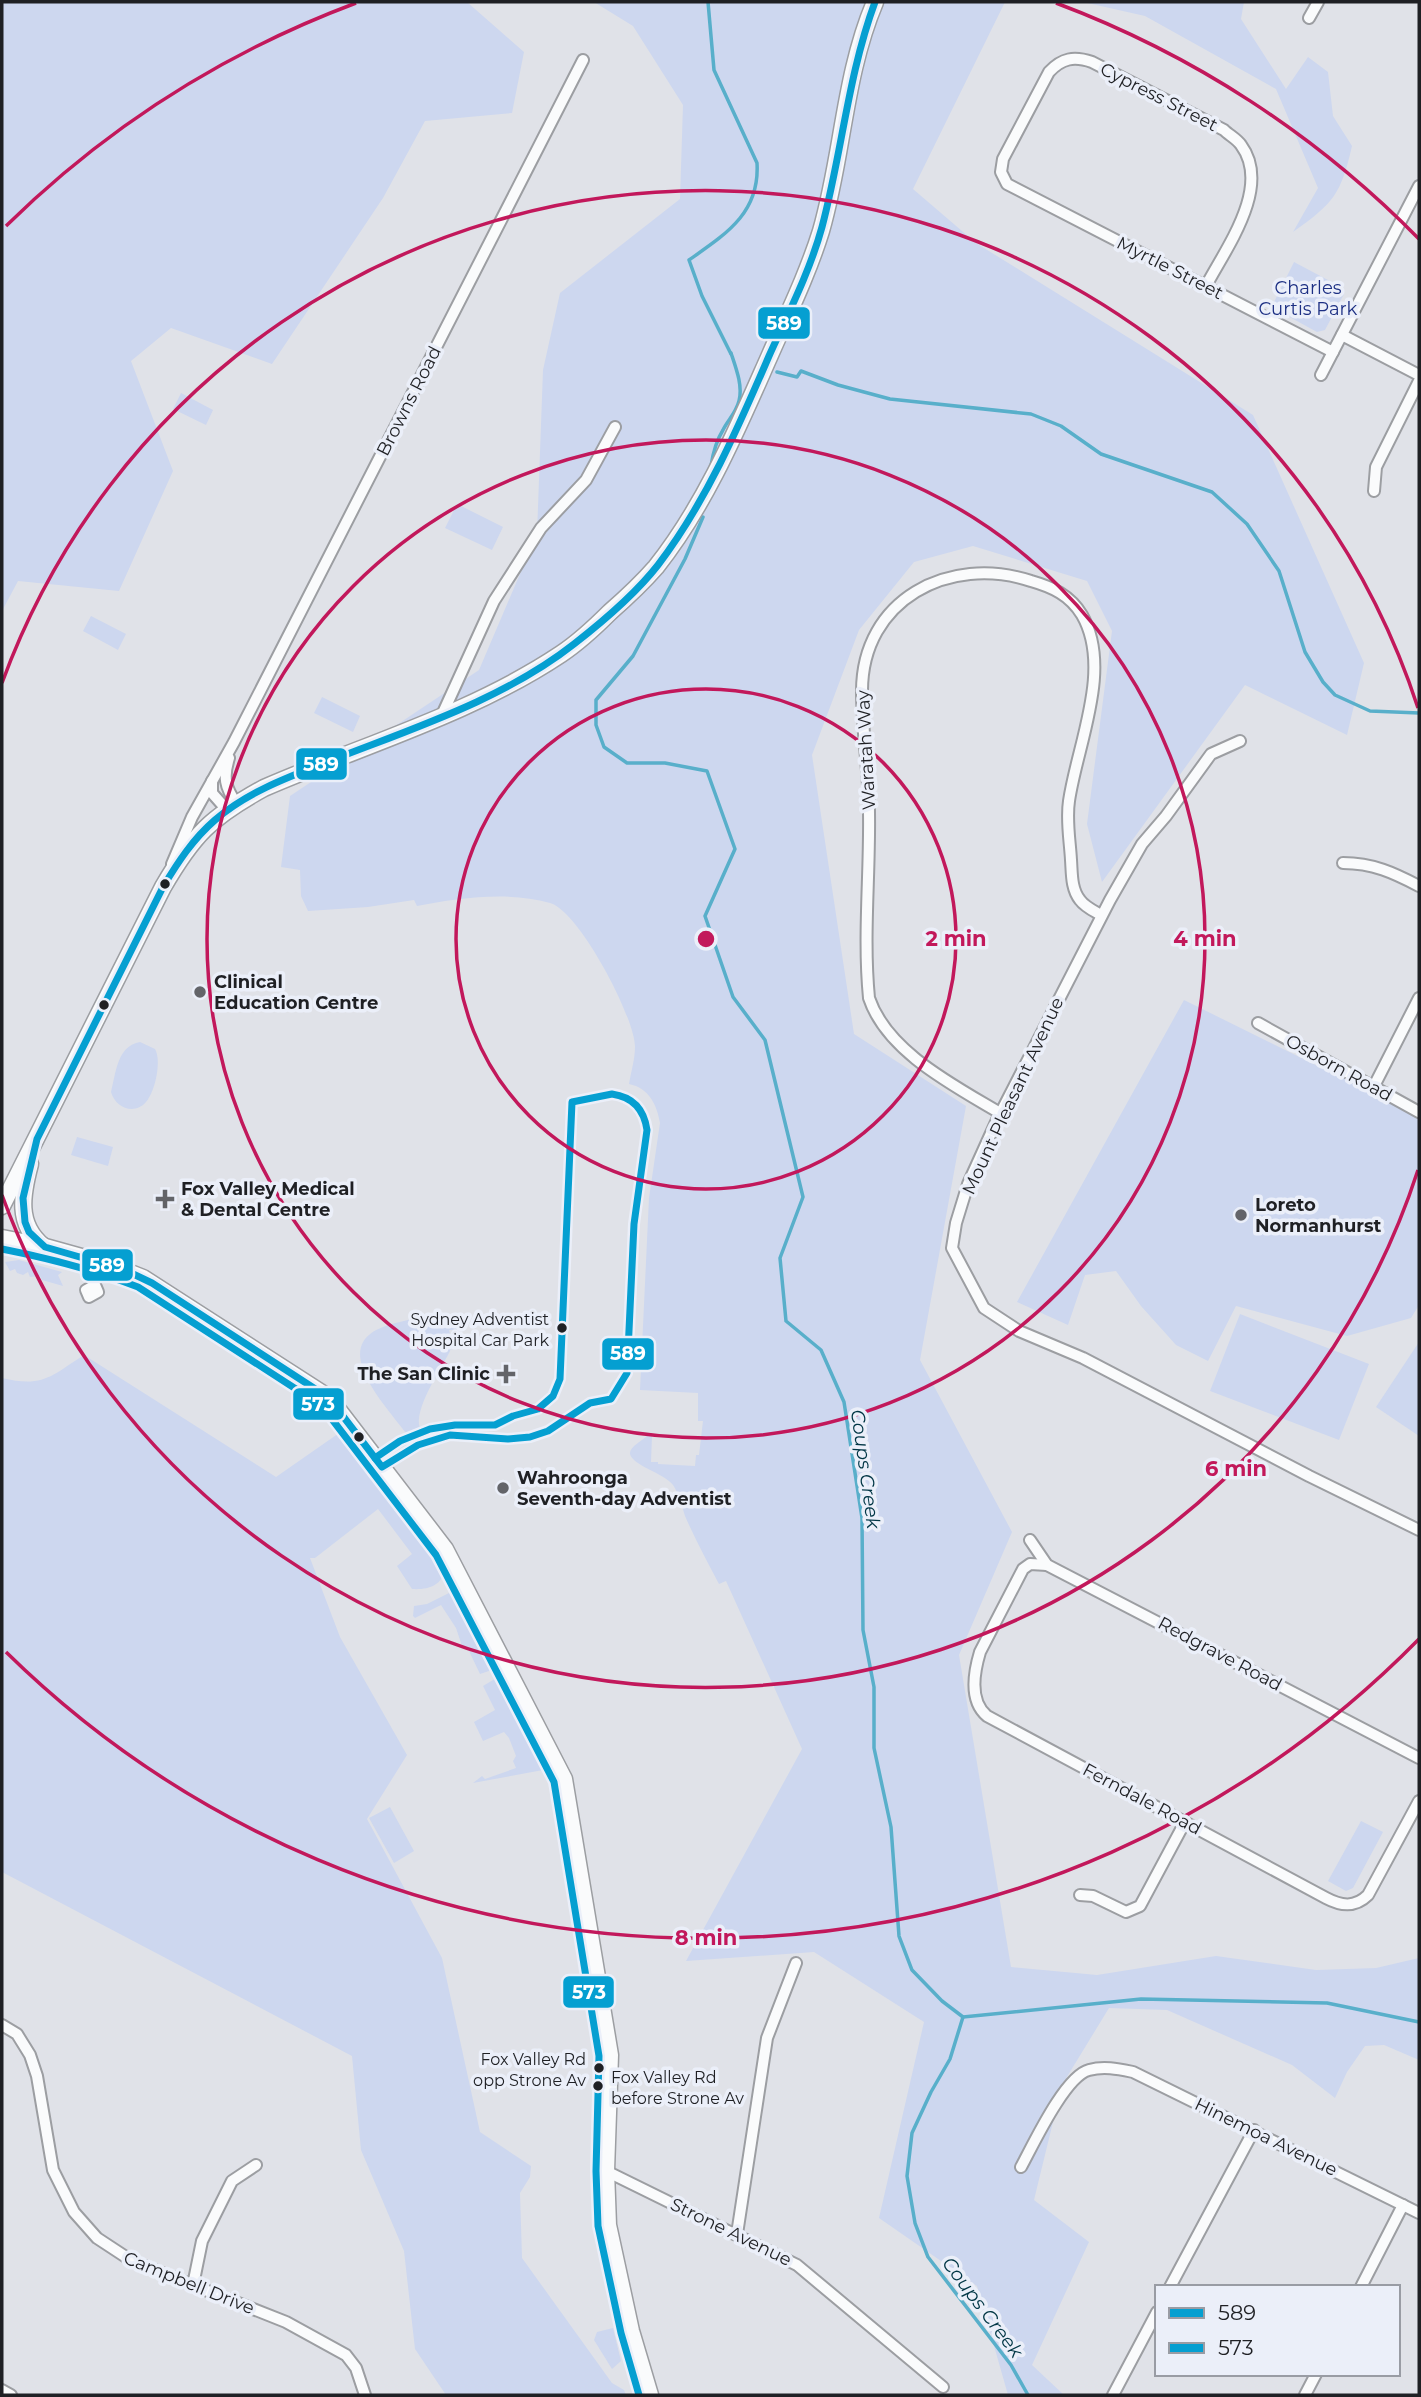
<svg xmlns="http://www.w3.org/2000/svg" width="1421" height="2397" viewBox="0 0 1421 2397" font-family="Montserrat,sans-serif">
<rect width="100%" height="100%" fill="#e0e2e8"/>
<g fill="#cdd7ef">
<polygon points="2,2 467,2 524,52 512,113 425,121 383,198 272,364 171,328 131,361 173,471 119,591 18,581 2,611"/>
<path d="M594,2H1005L913,189L976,243L1253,415L1364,663L1347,735L1245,685L1102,882L1087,824L1112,631L1087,581L973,546L914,562L859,630L812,755L854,1034L966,1106L920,1360L1012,1532L959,1655L1011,1967L1097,1975L1216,1956L1316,1970L1376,1968L1419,1958V2060L1384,2045L1365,2046L1347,2072L1335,2098L1292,2065L1167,2010L1109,2008L1062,2085L1034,2200L1089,2242L1032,2365L1064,2395H1008L977,2286L879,2218L924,2022L814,1952L686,1961L802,1749L726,1581L719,1584C707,1561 695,1539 685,1516C682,1506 679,1494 673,1485C664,1473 633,1466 630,1454C629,1447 642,1441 647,1436H652L651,1462H658V1464L695,1466L696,1455H699L703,1421H698V1393L640,1390L649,1198L660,1123C657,1105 649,1088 629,1084C631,1072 635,1059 635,1047C635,1017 579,911 550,903C509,891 458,898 417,906L414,900L368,907L308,911L301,896L300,870L281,867L290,796L479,670L537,534L543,370L560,293L680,199L683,105L633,26Z"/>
<path d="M1083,2H1244L1241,19L1286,89L1308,57L1328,72L1333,116L1352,146C1341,194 1334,203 1293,232L1318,188L1276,89L1145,16Z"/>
<polygon points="1294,262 1343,288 1344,294 1325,330 1317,332 1275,309 1274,302"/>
<polygon points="181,393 213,410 206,425 173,409"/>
<polygon points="457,504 503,527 492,550 445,528"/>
<polygon points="91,616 126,634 118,650 83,631"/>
<polygon points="322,697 360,716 353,732 314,713"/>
<polygon points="1184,1000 1419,1116 1419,1305 1411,1318 1347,1336 1236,1306 1208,1361 1176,1345 1141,1306 1116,1271 1085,1275 1068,1325 1017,1302"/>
<path d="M140,1042L155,1049C162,1061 155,1092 146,1102C134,1116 115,1107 111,1092C116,1073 117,1046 140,1042Z"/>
<polygon points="77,1137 113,1147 108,1166 71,1155"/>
<polygon points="19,1260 62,1272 58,1275 63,1286 42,1280 40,1276 30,1277 28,1272 23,1275 17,1273 15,1269 10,1271 5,1262"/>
<path d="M433,1314L458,1317L460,1329L449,1330L452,1343L450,1351C441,1369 413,1410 420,1428L406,1433C390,1411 340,1359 369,1335C380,1325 402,1322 415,1318L416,1320Z"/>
<polygon points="1240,1314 1369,1364 1339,1440 1210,1391"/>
<polygon points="1419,1342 1419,1436 1376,1407"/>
<path d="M84,1355L276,1477L342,1431L430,1545L445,1569C442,1586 428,1590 412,1589L397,1566L412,1554L378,1509L315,1558H310L340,1637L407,1755L367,1819L442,1958L480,2132L531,2166L530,2177L520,2193L522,2258L612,2383L624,2390L626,2395H446L415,2349L404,2251L361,2150L352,2056L2,1872V1378C43,1388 51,1376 84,1355Z"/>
<polygon points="449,1593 454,1593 495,1669 480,1674 469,1651 462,1646 456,1628 441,1605 415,1618 413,1616 414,1606 427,1604"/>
<polygon points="498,1677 547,1767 543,1770 473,1783 482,1776 485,1779 516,1768 513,1761 516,1756 509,1738 504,1732 483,1741 474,1722 495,1710 483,1686"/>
<polygon points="390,1807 414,1851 394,1863 369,1818"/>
<polygon points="1361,1821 1383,1832 1353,1888 1346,1891 1328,1881"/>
<polygon points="613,2328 621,2361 612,2369 594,2340 597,2332"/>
</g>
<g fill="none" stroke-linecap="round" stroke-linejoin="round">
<g stroke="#58afca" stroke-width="3.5">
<path d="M708,2L714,70L757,163C760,213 726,234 689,260L702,296L731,354"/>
<polyline points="777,372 797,377 801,371 838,385 890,399 1031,414 1061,426 1101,454 1212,492 1247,524 1279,571 1305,652 1323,682 1335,695 1370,711 1419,713"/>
<path d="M711,466C713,453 716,441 723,430C728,420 736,413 739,401C743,386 736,368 731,353"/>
<polyline points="703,517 685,559 633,656 596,700 596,725 604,747 627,763 665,763 707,771 735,849 705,916 733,997 765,1040 803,1197 780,1258 786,1321 821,1350 844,1402 862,1518 863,1630 874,1687 874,1748 891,1827 899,1936 912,1970 942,2001 963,2017 950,2059 931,2092 912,2133 907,2176 915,2223 928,2257 1011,2365 1028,2395"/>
<polyline points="963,2017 1141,1999 1327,2003 1419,2022"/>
</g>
<g stroke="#9c9ea2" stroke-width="14">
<g id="street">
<polyline points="1309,18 1318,2"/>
<path d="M1206,286C1226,248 1272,187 1241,145C1237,139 1229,135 1224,130L1092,62C1074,56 1062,58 1049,72L1003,159L1001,172L1007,184L1333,352"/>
<polyline points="1342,335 1419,375"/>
<polyline points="1321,375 1419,186"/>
<polyline points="1374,491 1376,467 1419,381"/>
<polyline points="442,715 494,601 541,528 586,480 615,427"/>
<polyline points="1240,741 1211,754 1166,816 1142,844 1110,900 997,1120 968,1184 956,1223 952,1248 984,1308 1019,1331 1083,1358 1309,1476 1419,1530"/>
<path d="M229,758C223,777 225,787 236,803"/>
<polyline points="212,781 212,793 227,810"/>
<path d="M1343,863C1373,863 1394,873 1419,886"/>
<polyline points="172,864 192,817 234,742 583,60"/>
<polyline points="1258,1023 1419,1112"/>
<polyline points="1373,1088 1419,998"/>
<path d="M1000,1113C955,1086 887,1052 869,998C863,937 870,874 869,813C869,772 862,732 862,691C862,600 949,554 1031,581C1052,587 1070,595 1082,615C1113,669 1077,745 1069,801C1066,820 1070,841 1071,860C1072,873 1071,889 1080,900C1085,907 1094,911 1101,915"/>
<polygon points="95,1285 98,1292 89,1297 86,1290"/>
<polyline points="1030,1540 1047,1565 1419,1758"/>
<path d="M1047,1565L1030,1564L1023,1569L980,1652C974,1672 969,1701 987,1716L1326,1898C1341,1906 1355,1908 1368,1895L1419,1801"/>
<polyline points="1080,1895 1093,1896 1126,1912 1140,1906 1185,1822"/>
<polyline points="2,2025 17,2034 30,2055 37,2076 53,2170 74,2212 97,2238 132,2261 286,2322 346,2355 356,2368 365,2395"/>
<path d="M1021,2167C1033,2145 1065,2076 1089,2070C1104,2066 1118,2069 1133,2072L1419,2213"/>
<polyline points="606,2171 797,2265 943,2387"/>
<polyline points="737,2234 767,2038 796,1963"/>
<polyline points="193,2285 202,2241 232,2181 256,2165"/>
<polyline points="1170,2287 1254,2130"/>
<polyline points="1361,2287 1403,2205"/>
<polyline points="2,2390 11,2395"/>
<polyline points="1113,2395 1157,2312"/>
<polyline points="1305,2395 1316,2374"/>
</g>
</g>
<g stroke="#9c9ea2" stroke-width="19">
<g id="secondary">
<path d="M30,1164C22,1194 16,1224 43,1246"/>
<path d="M2,1206L163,887C193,835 211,817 264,788C363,745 471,714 561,654C579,642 595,627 610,612C626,598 642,583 656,567C706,504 738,427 770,355C788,314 808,273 821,231C843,155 844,75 875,2"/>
<polyline points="2,1238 38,1245 110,1265 143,1278 323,1394 336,1407 445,1549 564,1779 610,2055 606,2171 608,2225 631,2331 650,2395"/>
</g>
</g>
<use href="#street" stroke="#fafbfc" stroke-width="10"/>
<use href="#secondary" stroke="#fafbfc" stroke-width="16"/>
<g stroke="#ebeff9" stroke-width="12">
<g id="bus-1">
<path d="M612,1094C633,1097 644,1109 647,1130L634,1224L627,1373L611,1399L590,1403L548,1431L530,1437L508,1439L450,1435L418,1445L382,1467L375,1458L400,1441L430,1429L455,1425H495L513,1416L538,1409L553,1396L560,1379L572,1102Z"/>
<path d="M375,1458L336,1407L323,1394L152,1283L125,1270L45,1247L29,1232L25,1222L23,1198L37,1139L163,887C178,862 193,839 215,820C252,788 300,773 345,755C423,725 508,696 574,644C601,623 637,592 658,565C706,502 738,428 769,356C788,314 810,271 822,227C842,152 848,75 875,2"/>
</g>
</g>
<g stroke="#ebeff9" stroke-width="12">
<path id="bus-2" d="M2,1249C48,1258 94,1270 138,1287L316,1402L328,1414L436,1555L554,1782L599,2056L596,2171L598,2226L621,2333L639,2395"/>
</g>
<use href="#bus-1" stroke="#059fd1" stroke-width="7"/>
<use href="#bus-2" stroke="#059fd1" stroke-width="7"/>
</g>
<g fill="none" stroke="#c2185b" stroke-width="3.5">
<circle cx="706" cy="939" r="250"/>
<circle cx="706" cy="939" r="499"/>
<path d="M1418 1170A749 749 0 0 1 2 1195M2 683A749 749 0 0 1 1418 708"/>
<path d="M1419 1639A999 999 0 0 1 6 1652M6 226A999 999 0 0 1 356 3M1056 3A999 999 0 0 1 1419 239"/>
</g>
<g fill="#1f2024" stroke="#ebeff9" stroke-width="2.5">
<circle cx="165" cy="884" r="6"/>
<circle cx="104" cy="1005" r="6"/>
<circle cx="562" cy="1328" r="6"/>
<circle cx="359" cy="1437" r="6"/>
<circle cx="599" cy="2068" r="6"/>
<circle cx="598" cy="2086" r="6"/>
</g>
<g fill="#636469" stroke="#ebeff9" stroke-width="2.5">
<circle cx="200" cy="992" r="7"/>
<path d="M161.5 1188.5h7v7h7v7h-7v7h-7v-7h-7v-7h7z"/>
<circle cx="1241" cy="1215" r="7"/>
<path d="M502.5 1363.5h7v7h7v7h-7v7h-7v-7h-7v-7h7z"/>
<circle cx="503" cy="1488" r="7"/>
</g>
<g text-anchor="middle" stroke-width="7" stroke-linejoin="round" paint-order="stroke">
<g font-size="16" fill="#1f2024" stroke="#ebeff9" text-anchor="end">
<text x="549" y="1325">Sydney Adventist<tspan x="549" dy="21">Hospital Car Park</tspan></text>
<text x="586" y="2065">Fox Valley Rd<tspan x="586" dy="21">opp Strone Av</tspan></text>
<text x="611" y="2083" text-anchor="start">Fox Valley Rd<tspan x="611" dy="21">before Strone Av</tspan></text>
</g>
<g font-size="18" fill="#1f2024" stroke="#ebeff9">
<text transform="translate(1159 97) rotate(27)" y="6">Cypress Street</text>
<text transform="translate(1170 268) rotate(27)" y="6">Myrtle Street</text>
<text transform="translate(409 401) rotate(-63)" y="6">Browns Road</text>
<text transform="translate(866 750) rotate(-93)" y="6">Waratah Way</text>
<text transform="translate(1339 1068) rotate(29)" y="6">Osborn Road</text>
<text transform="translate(1013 1096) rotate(-65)" y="6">Mount Pleasant Avenue</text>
<text transform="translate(1220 1654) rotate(28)" y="6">Redgrave Road</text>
<text transform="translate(1142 1799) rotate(28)" y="6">Ferndale Road</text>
<text transform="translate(1266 2137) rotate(26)" y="6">Hinemoa Avenue</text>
<text transform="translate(731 2232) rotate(26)" y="6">Strone Avenue</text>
<text transform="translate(189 2283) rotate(22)" y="6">Campbell Drive</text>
</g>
<g font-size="18" fill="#1c2f83" stroke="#ebeff9">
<text x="1308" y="294">Charles<tspan x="1308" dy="21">Curtis Park</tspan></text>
</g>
<g font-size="18" font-weight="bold" fill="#1f2024" stroke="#ebeff9" text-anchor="start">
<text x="214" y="988">Clinical<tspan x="214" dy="21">Education Centre</tspan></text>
<text x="181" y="1195">Fox Valley Medical<tspan x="181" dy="21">&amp; Dental Centre</tspan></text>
<text x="1255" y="1211">Loreto<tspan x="1255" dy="21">Normanhurst</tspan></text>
<text x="490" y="1380" text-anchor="end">The San Clinic</text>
<text x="517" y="1484">Wahroonga<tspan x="517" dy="21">Seventh-day Adventist</tspan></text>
</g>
<g font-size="19" font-style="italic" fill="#013645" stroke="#ebeff9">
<text transform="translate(866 1469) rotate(82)" y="7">Coups Creek</text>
<text transform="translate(983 2307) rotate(53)" y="7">Coups Creek</text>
</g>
</g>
<circle cx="706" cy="939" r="10" fill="#c2185b" stroke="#ebeff9" stroke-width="3.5"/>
<g font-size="21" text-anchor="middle" font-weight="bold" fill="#c2185b" stroke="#ebeff9" stroke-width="7" stroke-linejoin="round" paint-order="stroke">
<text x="956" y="946">2 min</text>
<text x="1205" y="946">4 min</text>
<text x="1236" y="1476">6 min</text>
<text x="706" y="1945">8 min</text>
</g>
<g stroke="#ebeff9" stroke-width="2.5">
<rect x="757" y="306" width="54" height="34" rx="7" fill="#059fd1"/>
<rect x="295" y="747" width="53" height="34" rx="7" fill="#059fd1"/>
<rect x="81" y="1248" width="53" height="34" rx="7" fill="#059fd1"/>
<rect x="601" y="1337" width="54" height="34" rx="7" fill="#059fd1"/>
<rect x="292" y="1387" width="53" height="34" rx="7" fill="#059fd1"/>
<rect x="562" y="1975" width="53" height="34" rx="7" fill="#059fd1"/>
</g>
<g font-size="19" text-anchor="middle" font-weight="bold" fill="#fff">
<text x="784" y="330">589</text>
<text x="321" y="771">589</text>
<text x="107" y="1272">589</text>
<text x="628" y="1360">589</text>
<text x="318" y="1411">573</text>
<text x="589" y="1999">573</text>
</g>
<rect width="1421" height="2397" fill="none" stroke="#1f2024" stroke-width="7"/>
<rect x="1155" y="2285" width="245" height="91" fill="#ebeff9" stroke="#999ca4" stroke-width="2"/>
<rect x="1169" y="2308" width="35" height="10" fill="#059fd1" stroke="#999ca4" stroke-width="2"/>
<text x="1218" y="2320" font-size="21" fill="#1f2024">589</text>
<rect x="1169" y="2343" width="35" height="10" fill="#059fd1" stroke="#999ca4" stroke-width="2"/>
<text x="1218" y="2355" font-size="21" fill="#1f2024">573</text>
</svg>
